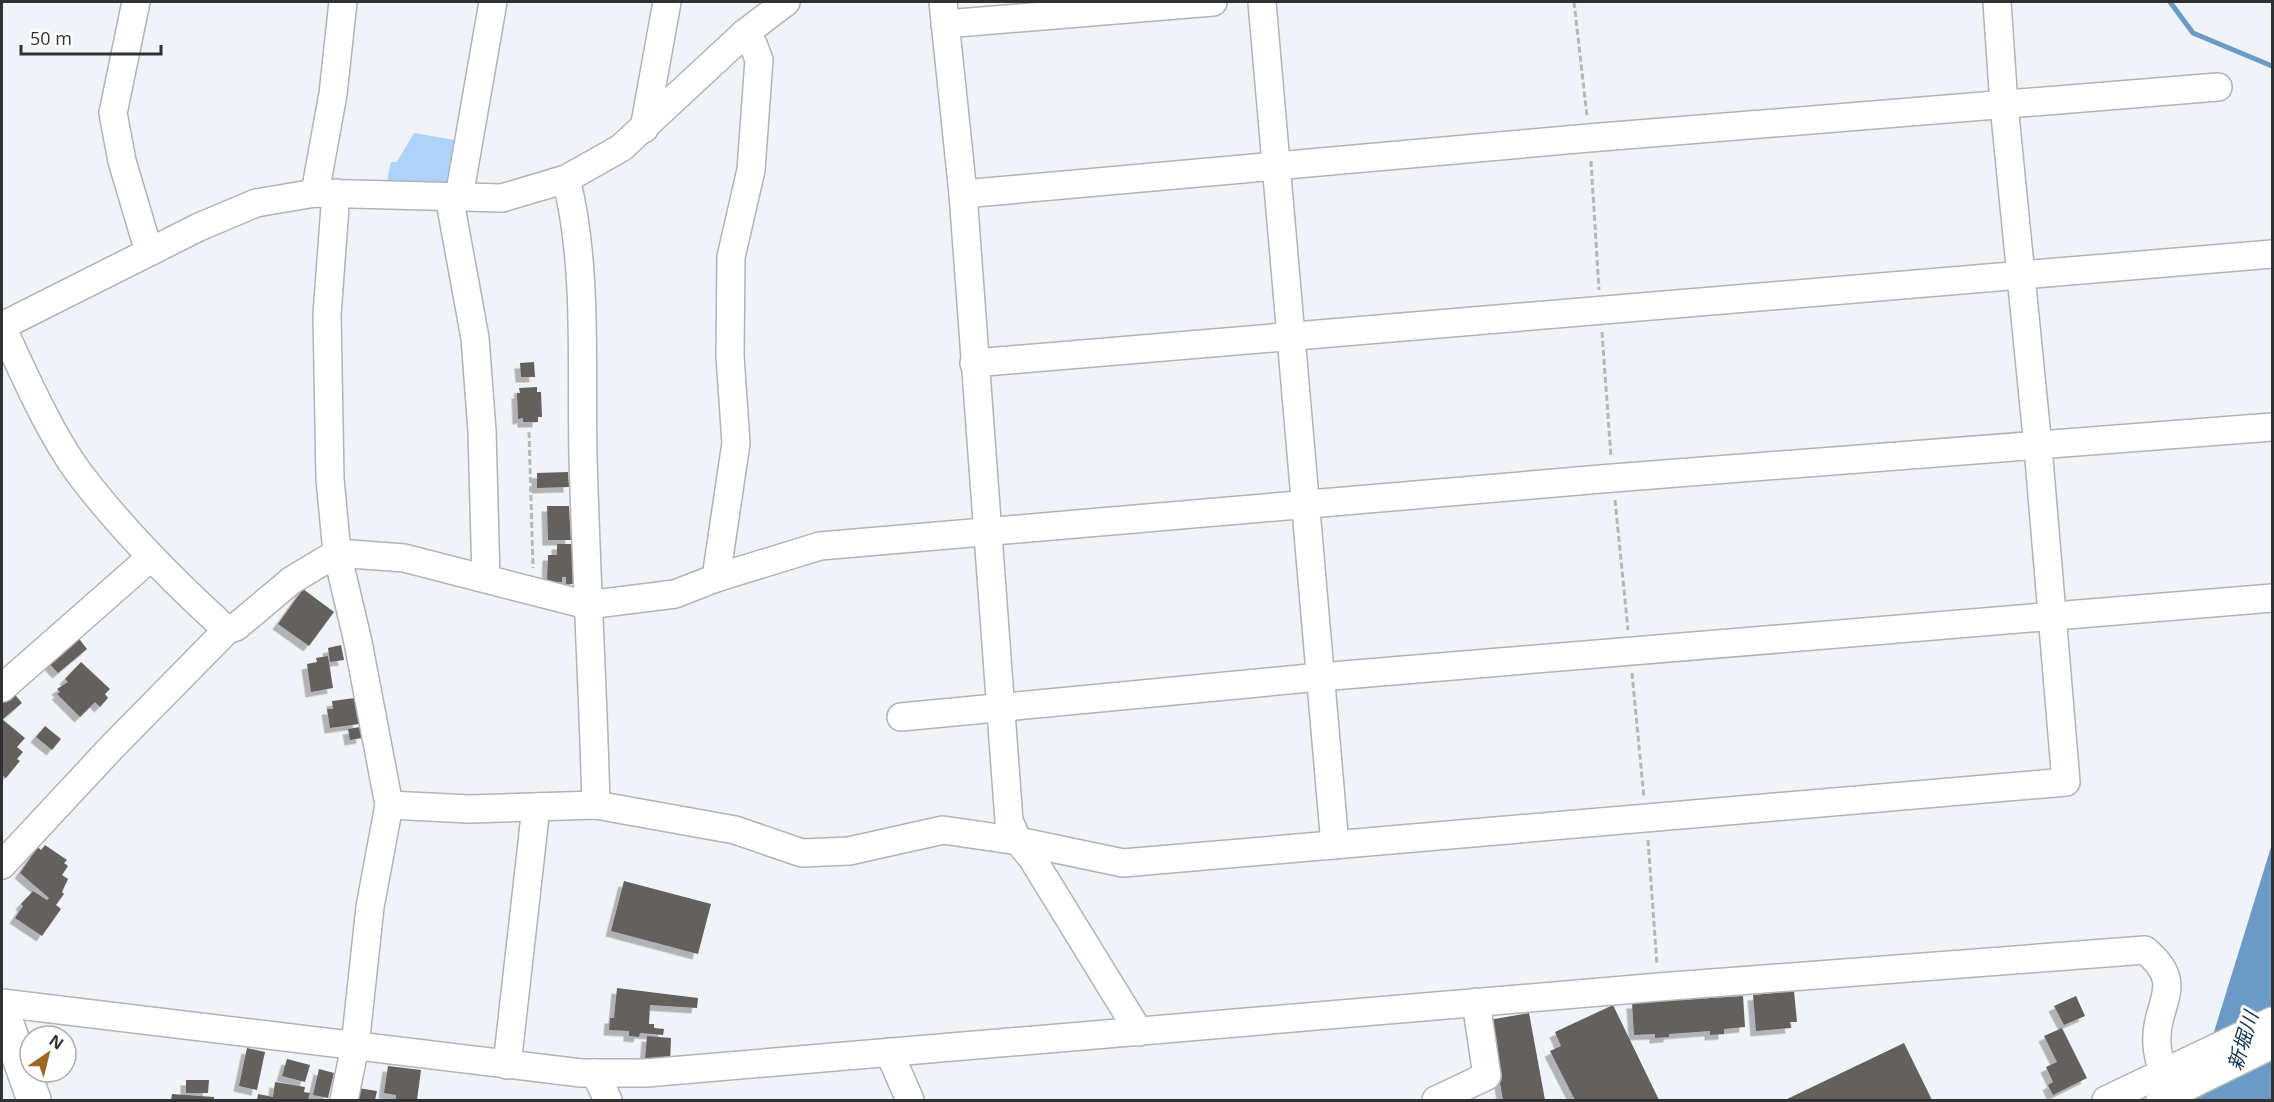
<svg xmlns="http://www.w3.org/2000/svg" width="2274" height="1102" viewBox="0 0 2274 1102" font-family="'Open Sans','Noto Sans JP',sans-serif">
<defs>
<filter id="shadow"><feDropShadow dx="-5.5" dy="5.5" stdDeviation="0" flood-color="#0004"/></filter>
</defs>
<rect width="100%" height="100%" fill="#f0f3f7"/>
<polygon fill="#add3f8" points="414,133 460,141 452,186 387,181 391,162 397,162"/>
<polygon fill="#6c9ac6" points="2272,844 2272,1100 2193,1100"/>
<g fill="none" stroke-linecap="round" stroke-linejoin="round">
<polyline stroke="#6c9ac6" stroke-width="5" points="2170,2 2193,33 2272,66"/>
</g>
<g fill="#63605d" filter="url(#shadow)">
<polygon points="534,362 535,377 521,377 520,363"/>
<polygon points="537,387 537,392 541,392 542,417 538,417 538,422 523,422 523,418 518,419 517,393 520,393 519,388"/>
<polygon points="568,472 569,487 537,488 537,473"/>
<polygon points="547,506 569,506 571,540 548,540"/>
<polygon points="557,544 572,544 572,554 577,554 576,584 566,584 566,577 562,577 562,582 547,582 548,555 557,555"/>
<polygon points="303,589 334,612 309,646 278,624"/>
<polygon points="77,636 87,649 58,673 47,661"/>
<polygon points="341,645 344,660 330,662 328,648"/>
<polygon points="328,656 333,688 311,692 307,664 317,662 316,658"/>
<polygon points="81,662 110,689 105,694 108,698 100,707 95,702 80,717 57,694 60,692 57,689 68,682 65,679"/>
<polygon points="11,690 22,703 3,719 2,697"/>
<polygon points="355,698 359,724 330,728 327,709 333,709 332,701"/>
<polygon points="2,719 25,738 17,747 23,752 17,759 20,761 6,778 2,775"/>
<polygon points="45,726 61,739 52,750 36,737"/>
<polygon points="360,727 362,738 350,740 348,729"/>
<polygon points="45,845 67,860 64,863 68,866 62,875 68,879 62,892 64,894 56,905 61,909 42,936 15,918 23,906 21,904 33,891 47,900 49,898 20,873 38,847 41,850"/>
<polygon points="624,881 711,904 698,954 611,931"/>
<polygon points="617,988 698,998 697,1008 650,1005 649,1024 654,1024 654,1028 664,1029 663,1035 640,1033 639,1037 629,1036 629,1031 609,1030 610,1018 614,1018"/>
<polygon points="1794,991 1797,1022 1790,1022 1791,1028 1756,1031 1753,995"/>
<polygon points="1743,996 1745,1027 1724,1029 1724,1034 1710,1035 1710,1031 1669,1034 1669,1037 1655,1038 1655,1034 1634,1035 1632,1003"/>
<polygon points="2076,996 2085,1016 2064,1025 2054,1006"/>
<polygon points="1613,1005 1659,1100 1575,1100 1550,1051 1561,1046 1555,1032"/>
<polygon points="1529,1013 1545,1100 1503,1100 1489,1020"/>
<polygon points="2062,1028 2087,1078 2053,1095 2048,1085 2053,1082 2046,1067 2057,1062 2044,1036"/>
<polygon points="647,1036 671,1038 670,1063 645,1061"/>
<polygon points="1904,1043 1932,1100 1785,1100"/>
<polygon points="247,1048 265,1052 257,1090 239,1086"/>
<polygon points="287,1059 310,1065 305,1082 282,1076"/>
<polygon points="388,1066 421,1070 417,1100 396,1099 396,1095 384,1093"/>
<polygon points="319,1069 334,1073 328,1098 313,1095"/>
<polygon points="186,1080 209,1080 208,1093 186,1093"/>
<polygon points="275,1082 305,1087 304,1092 310,1093 308,1100 257,1100 258,1094 273,1097"/>
<polygon points="358,1088 377,1091 375,1100 356,1100"/>
<polygon points="172,1094 214,1097 214,1100 171,1100"/>
</g>
<g fill="none" stroke-linecap="round" stroke-linejoin="round">
<g stroke="#b0b3b7" stroke-width="30">
<g id="minor">
<polyline points="136,2 113,113 122,161 149,252"/>
<polyline points="943,2 963,194 1009,821 1018,841 1032,858 1139,1032"/>
<polyline points="1262,2 1335,845"/>
<polyline points="945,24 1213,2"/>
<polyline points="644,129 667,2"/>
<path d="M566,179C588,263 581,368 583,455C586,572 593,688 596,805"/>
<polyline points="315,193 333,94 343,2"/>
<polyline points="336,193 327,315 330,479 337,553 358,642 389,805 370,907 355,1046 344,1100"/>
<polyline points="963,194 1589,138 2218,87"/>
<polyline points="449,196 475,338 482,431 486,578"/>
<polyline points="459,197 493,2"/>
<polyline points="2,326 199,227 256,203 315,193 502,198 566,179 621,148 745,33 786,2"/>
<path d="M2,327C24,374 49,432 79,473C123,531 174,582 227,630"/>
<polyline points="974,363 2272,254"/>
<polyline points="716,578 736,443 730,356 731,257 751,170 759,60 753,44 745,33"/>
<polyline points="2,688 151,557"/>
<polyline points="901,717 1320,677 2272,598"/>
<polyline points="389,805 469,809 596,805 735,830 802,853 849,851 943,830 1018,841 1123,863 2066,782 2038,447 2004,105 1997,2"/>
<polyline points="2,865 112,747 227,630 236,627 292,580 337,553 404,558 587,605 675,594 716,578 820,546 1613,478 2272,427"/>
<path d="M2,1003L581,1073H646L1659,987L2145,950C2188,986 2154,1002 2157,1045C2158,1061 2165,1079 2170,1095"/>
<polyline points="889,1052 910,1100"/>
<polyline points="507,1065 536,807"/>
<polyline points="595,1073 608,1100"/>
<polyline points="1436,1100 1487,1076 1476,1002"/>
<polyline points="2106,1100 2272,1021"/>
<polyline points="2160,1100 2272,1045"/>
</g>
</g>
<g stroke="#b0b3b7" stroke-width="36">
<polyline id="major" points="2,1010 34,1100"/>
</g>
<g stroke="#b5b8bb" stroke-width="3" stroke-dasharray="6 3" stroke-linecap="butt">
<polyline points="1574,2 1587,116"/>
<polyline points="1591,161 1599,290"/>
<polyline points="1602,332 1611,457"/>
<polyline points="529,432 533,568"/>
<polyline points="1615,500 1628,630"/>
<polyline points="1632,673 1644,798"/>
<polyline points="1648,840 1657,965"/>
</g>
<use href="#minor" stroke="#fff" stroke-width="27"/>
<use href="#major" stroke="#fff" stroke-width="33"/>
</g>
<g text-anchor="middle" stroke-width="6" stroke-linejoin="round" paint-order="stroke">
<g font-size="20" font-style="italic" fill="#113453" stroke="#fff">
<text transform="translate(2243 1041) rotate(-73)" y="7">新堀川</text>
</g>
</g>
<rect width="2274" height="1102" fill="none" stroke="#2f3132" stroke-width="6"/>
<g transform="translate(48 1054) rotate(35)"><circle r="28" fill="#ffffff" stroke="#acadad" stroke-width="1.5"/>
<path d="M0-4.5L10 22L0 15L-10 22Z" fill="#9e6523"/>
<text y="-9" font-size="16" font-weight="bold" text-anchor="middle" fill="#2f3132">N</text>
</g>
<path d="M21 45v9h140v-9" fill="none" stroke="#2f3132" stroke-width="3"/>
<text x="30" y="45" font-size="18" fill="#2f3132" stroke="#ffffff" stroke-width="4.5" paint-order="stroke">50 m</text>
</svg>
